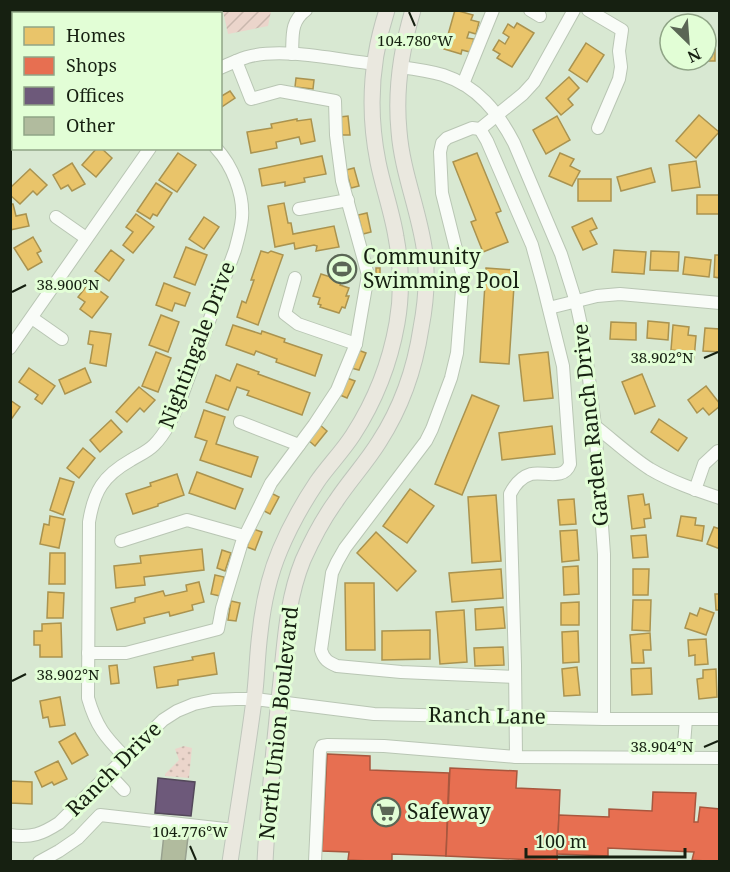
<svg xmlns="http://www.w3.org/2000/svg" width="730" height="872" viewBox="0 0 730 872" font-family="'Noto Serif',serif">
<defs>
<pattern id="grass-dots" width="8" height="8" patternUnits="userSpaceOnUse" patternTransform="scale(1.5)"><rect width="8" height="8" fill="#ebd5cb"/><path d="M2 2h.1M6 6h.1" fill="none" stroke="#c9b7ad" stroke-width="1.8" stroke-linecap="round"/></pattern>
<pattern id="garden-furrows" width="10" height="10" patternUnits="userSpaceOnUse" patternTransform="scale(1.5)"><rect width="10" height="10" fill="#ebd5cb"/><path d="M-1 1l2-2M0 10L10 0M9 11l2-2" fill="none" stroke="#c9b7ad"/></pattern>
</defs>
<rect width="100%" height="100%" fill="#d8e8d2"/>
<polygon fill="url(#grass-dots)" points="184,746 192,748 189,778 165,776 165,774 179,760 175,749"/>
<polygon fill="url(#garden-furrows)" points="223,11 271,11 268,26 228,34"/>
<polygon fill="#b9d6f0" points="331,263 345,263 354,271 352,275 339,273 329,268"/>
<g fill="#e9c46a" stroke="#aa934f" stroke-width="1.5">
<polygon points="115,10 124,10 124,14 100,14"/>
<polygon points="140,10 154,10 156,14 136,14"/>
<polygon points="455,10 473,15 471,20 479,22 476,34 469,32 467,38 474,39 470,52 462,50 461,54 444,49"/>
<polygon points="517,23 534,33 512,67 497,58 500,54 493,50 499,40 505,44 509,37 503,33 508,24 514,28"/>
<polygon points="706,39 715,39 715,61 680,61 680,60 706,60"/>
<polygon points="586,43 604,55 587,82 569,70"/>
<polygon points="569,77 579,88 568,99 573,105 561,115 546,98"/>
<polygon points="296,78 314,80 313,89 295,87"/>
<polygon points="230,91 235,98 220,108 220,97"/>
<polygon points="699,115 719,132 696,158 676,141"/>
<polygon points="348,116 350,135 341,135 340,117"/>
<polygon points="557,116 570,140 546,154 533,130"/>
<polygon points="297,119 297,121 311,119 315,141 301,144 299,137 276,142 277,148 251,153 247,132 272,128 271,124"/>
<polygon points="14,129 14,146 10,148 10,131"/>
<polygon points="97,148 101,148 112,158 96,177 82,165"/>
<polygon points="178,153 196,165 177,192 159,180"/>
<polygon points="477,153 501,211 496,213 508,242 483,252 471,222 476,220 453,162"/>
<polygon points="560,153 574,159 570,166 580,171 572,186 549,176"/>
<polygon points="322,156 326,174 304,178 305,182 285,186 285,182 262,186 259,169"/>
<polygon points="696,161 700,187 672,191 669,165"/>
<polygon points="72,163 85,184 72,191 68,185 61,189 53,175"/>
<polygon points="354,168 359,186 351,188 346,170"/>
<polygon points="651,168 655,182 621,191 617,177"/>
<polygon points="30,169 47,185 37,195 33,191 20,204 10,195 10,188"/>
<rect x="578" y="179" width="33" height="22"/>
<polygon points="156,183 172,193 157,216 153,214 150,219 137,211"/>
<rect x="697" y="195" width="23" height="19"/>
<polygon points="284,203 288,223 291,223 293,234 334,226 339,247 316,251 317,246 314,245 295,249 294,243 275,247 268,206"/>
<polygon points="10,204 13,204 16,216 26,214 29,226 10,230"/>
<polygon points="367,213 371,232 363,234 358,215"/>
<polygon points="136,214 154,227 133,253 123,245 133,232 126,227"/>
<polygon points="204,217 219,227 204,249 189,239"/>
<polygon points="592,218 597,228 590,231 597,244 583,250 572,227"/>
<polygon points="33,237 41,251 37,253 42,262 28,270 14,248"/>
<polygon points="186,247 207,255 195,285 174,277"/>
<polygon points="111,250 124,260 109,281 95,271"/>
<polygon points="614,250 646,252 644,274 612,272"/>
<polygon points="261,251 268,253 271,251 283,255 258,325 237,317 242,301 246,303 254,280 251,280"/>
<polygon points="651,251 679,252 678,271 650,270"/>
<polygon points="715,255 720,255 720,278 714,277"/>
<polygon points="685,257 711,260 709,277 683,274"/>
<rect x="376" y="268" width="4" height="16"/>
<polygon points="486,268 515,270 509,364 480,362"/>
<polygon points="321,274 334,278 334,280 341,283 340,285 349,288 346,296 349,296 345,308 342,307 339,313 320,307 321,305 318,304 320,298 313,296"/>
<polygon points="89,283 108,297 92,318 80,309 85,302 78,297"/>
<polygon points="164,283 190,293 185,306 175,303 172,311 156,305"/>
<polygon points="161,315 179,322 168,352 149,345"/>
<polygon points="648,321 669,323 668,340 647,338"/>
<polygon points="611,322 636,323 636,340 610,339"/>
<polygon points="233,325 261,334 262,331 285,339 284,342 322,355 315,376 276,362 277,359 256,351 254,355 226,345"/>
<polygon points="673,325 689,327 688,335 696,336 694,359 678,357 679,351 671,350"/>
<polygon points="705,328 720,329 720,352 703,351"/>
<polygon points="90,331 111,334 106,366 90,363 93,345 88,344"/>
<polygon points="358,350 366,353 359,370 351,368"/>
<polygon points="156,352 171,358 158,392 142,386"/>
<polygon points="548,352 553,398 524,401 519,355"/>
<polygon points="237,364 259,372 258,374 310,393 302,415 247,395 249,391 237,387 228,410 206,402 216,375 230,381"/>
<polygon points="29,368 55,386 42,404 35,399 38,395 19,382"/>
<polygon points="85,368 91,382 65,394 59,380"/>
<polygon points="642,374 655,406 635,414 622,382"/>
<polygon points="347,378 355,381 347,398 340,395"/>
<polygon points="706,386 720,404 720,406 709,415 703,408 697,413 688,400"/>
<polygon points="139,387 155,400 144,412 140,408 127,422 116,412"/>
<polygon points="472,395 499,406 462,495 435,484"/>
<polygon points="10,400 20,407 10,421"/>
<polygon points="204,410 225,417 216,444 258,457 251,477 200,460 207,441 195,437"/>
<polygon points="659,419 687,438 678,451 651,432"/>
<polygon points="111,420 122,432 100,452 90,440"/>
<polygon points="320,425 327,431 315,446 308,440"/>
<polygon points="552,426 555,454 502,460 499,433"/>
<polygon points="83,448 95,458 79,478 67,468"/>
<polygon points="197,472 243,489 235,509 189,493"/>
<polygon points="177,474 184,495 158,504 158,506 133,514 126,494 151,486 150,483"/>
<polygon points="60,478 74,482 63,515 50,510"/>
<polygon points="410,489 434,506 407,543 383,526"/>
<polygon points="271,493 279,497 270,514 262,510"/>
<polygon points="643,494 645,505 649,504 651,518 644,519 645,527 632,529 628,496"/>
<polygon points="496,495 501,561 472,563 468,497"/>
<polygon points="574,499 576,524 560,525 558,500"/>
<polygon points="50,516 65,519 59,548 40,544 44,524 49,525"/>
<polygon points="681,516 696,518 695,525 704,526 702,541 677,536"/>
<polygon points="714,527 720,529 720,549 707,544"/>
<polygon points="253,529 262,532 255,550 247,547"/>
<polygon points="577,530 579,560 562,562 560,531"/>
<polygon points="376,532 416,571 397,591 357,553"/>
<polygon points="646,535 648,557 633,558 631,536"/>
<polygon points="202,549 204,570 144,577 145,585 116,588 114,566 141,563 140,556"/>
<polygon points="222,550 231,553 225,571 217,568"/>
<polygon points="50,553 65,553 65,584 49,584"/>
<polygon points="578,566 579,594 564,595 563,567"/>
<polygon points="501,569 503,598 452,602 449,573"/>
<polygon points="633,569 649,569 648,595 633,595"/>
<polygon points="215,575 224,577 220,596 211,594"/>
<polygon points="199,582 204,602 192,605 193,610 170,616 169,612 144,618 145,623 117,630 111,608 135,602 135,598 163,591 165,596 187,591 186,585"/>
<polygon points="345,583 374,583 375,650 346,650"/>
<polygon points="48,592 64,593 63,618 47,618"/>
<polygon points="715,594 720,594 720,610 716,610"/>
<polygon points="633,600 651,600 650,631 632,630"/>
<polygon points="231,601 240,603 236,621 228,620"/>
<polygon points="579,602 579,625 561,625 561,603"/>
<polygon points="503,607 505,628 476,630 475,609"/>
<polygon points="700,608 714,613 706,635 685,628 690,613 697,616"/>
<polygon points="464,610 467,662 440,664 436,612"/>
<polygon points="61,623 62,657 40,657 40,645 34,645 34,631 42,631 42,624"/>
<polygon points="430,630 430,659 382,660 382,631"/>
<polygon points="578,631 579,662 563,663 562,632"/>
<polygon points="650,633 651,650 643,650 644,663 632,663 630,635"/>
<polygon points="706,639 708,664 695,665 695,655 689,656 688,640"/>
<polygon points="503,647 504,665 475,666 474,648"/>
<polygon points="214,653 217,674 178,680 178,685 157,688 154,667 193,660 192,657"/>
<polygon points="117,665 119,683 111,684 109,666"/>
<polygon points="577,667 580,695 564,696 562,669"/>
<polygon points="651,668 652,694 632,695 631,669"/>
<polygon points="716,669 717,697 699,699 697,679 703,678 703,670"/>
<polygon points="60,697 65,725 50,727 48,717 43,718 40,701"/>
<polygon points="75,733 88,755 72,764 59,742"/>
<polygon points="58,761 67,779 54,785 52,782 42,787 35,772"/>
<polygon points="10,781 32,782 32,804 10,803"/>
</g>
<g fill="#e76f51" stroke="#a8573e" stroke-width="1.5">
<polygon points="327,754 370,756 370,770 449,773 446,856 392,854 392,862 348,860 349,852 322,851"/>
<polygon points="450,768 517,771 516,788 560,790 557,861 446,856"/>
<polygon points="653,792 696,793 694,822 698,822 700,807 720,809 720,862 692,860 694,852 608,848 608,856 557,854 559,815 609,817 609,809 652,811"/>
</g>
<polygon fill="#6d597a" stroke="#53485a" stroke-width="1.5" points="158,778 195,782 191,816 155,813"/>
<polygon fill="#b1bb9e" stroke="#98a18f" stroke-width="1.5" points="164,834 188,837 185,862 161,862"/>
<g fill="none" stroke-linecap="round" stroke-linejoin="round">
<g stroke="#b9c6b4" stroke-width="14">
<g id="minor">
<polyline points="530,10 540,16"/>
<polyline points="588,10 622,30 619,51 621,67 619,79 598,128"/>
<path d="M292,54C293,36 290,22 306,10"/>
<path d="M400,67C415,69 429,71 443,75C477,86 498,112 514,143L561,254L576,302L584,339L595,426L604,554V719"/>
<path d="M220,68C229,64 238,60 247,57C283,47 337,60 375,64"/>
<polyline points="463,84 493,10"/>
<polyline points="10,98 14,98"/>
<path d="M480,129L487,141L532,245L543,285L563,366L570,464C564,481 544,471 531,474C521,477 514,486 510,494L515,665L516,757"/>
<polyline points="299,209 348,200"/>
<polyline points="56,217 86,238"/>
<polyline points="295,278 285,314 298,324 356,344"/>
<polyline points="549,308 597,296 620,294 720,303"/>
<polyline points="32,318 62,339"/>
<polyline points="10,348 150,148"/>
<polyline points="240,422 299,445"/>
<path d="M595,426C613,440 631,457 650,469C672,482 696,490 720,498"/>
<polyline points="695,490 704,464 718,451"/>
<polyline points="121,541 187,520 244,536"/>
<polyline points="88,653 126,653 218,629 222,608 242,542 271,483 314,425 337,390 356,344 368,275 342,181 336,135 335,101 280,91 251,99 236,61"/>
<path d="M515,677L401,672L337,666C328,662 324,660 321,650L332,573L337,562L345,548L426,441L432,429L451,378L457,353L463,277L442,193L440,152L442,143L447,138L472,128L480,129L523,94L534,82L574,10"/>
<path d="M125,757C105,737 96,726 88,698L89,522C94,491 103,476 131,460C139,455 147,452 154,445C166,433 173,417 180,401L235,250C238,239 241,229 242,218C244,194 232,165 216,148"/>
<polyline points="683,757 686,719"/>
<polyline points="109,774 124,790"/>
<path d="M10,835C32,838 42,834 59,823L163,720L177,711L194,704L213,700L236,699H255L374,714L604,719H720"/>
<polyline points="39,862 59,851 78,838 100,815 234,830"/>
<polyline points="315,862 320,751 322,746 328,745 384,746 516,757 720,758"/>
</g>
</g>
<g stroke="#bec6bb" stroke-width="17">
<g id="major">
<path d="M230,862C238,808 247,754 254,700C257,678 257,655 260,633C263,604 269,576 280,550C290,526 303,503 317,482C328,466 342,452 353,435C375,401 390,363 397,323C402,295 401,264 396,237C392,212 383,187 378,162C368,112 371,59 387,10"/>
<path d="M265,862C268,804 274,747 280,690C285,646 286,602 303,560C312,540 323,519 336,501C349,481 366,463 379,442C401,408 415,368 421,328C426,302 428,273 424,247C418,208 402,171 399,131C395,90 401,50 413,10"/>
</g>
</g>
<use href="#minor" stroke="#f9fcf8" stroke-width="12"/>
<use href="#major" stroke="#eae8df" stroke-width="15"/>
</g>
<path fill="none" stroke="#162011" stroke-width="2" d="M409,12L415,26M12,292L26,285M704,358L718,352M12,681L26,674M704,747L718,741M190,846L196,860"/>
<defs>
<g id="stadium-ring" transform="scale(1.5)"><circle r="9.5" fill="#e2fed6" stroke="#5a6655" stroke-width="1.5"/><path d="M0-5a6.5 5 0 1 0 0 10a6.5 5 0 1 0 0-10ZM-3.5-1.8h7v3.6h-7Z" fill="#5a6655"/></g>
<g id="supermarket-ring" transform="scale(1.5)"><circle r="9.5" fill="#e2fed6" stroke="#5a6655" stroke-width="1.5"/><path d="M-6-5.5h2.5l.6 2H6L4.5 2H-2.5L-4.4-4H-6ZM-1.5 3.2a1.3 1.3 0 1 0 .1 0ZM3 3.2a1.3 1.3 0 1 0 .1 0Z" fill="#5a6655"/></g>
</defs>
<g fill-rule="evenodd">
<use href="#stadium-ring" x="342" y="269"/>
<use href="#supermarket-ring" x="386" y="812"/>
</g>
<g text-anchor="middle" stroke-width="6" stroke-linejoin="round" paint-order="stroke">
<g font-size="21" fill="#162011" stroke="#e2fed6" text-anchor="start">
<text x="363" y="264">Community<tspan x="363" dy="24">Swimming Pool</tspan></text>
<text x="407" y="819">Safeway</text>
</g>
<g font-size="21" fill="#162011" stroke="#e2fed6">
<text transform="translate(197 345) rotate(-69)" y="7">Nightingale Drive</text>
<text transform="translate(591 425) rotate(-96)" y="7">Garden Ranch Drive</text>
<text transform="translate(487 716) rotate(1)" y="7">Ranch Lane</text>
<text transform="translate(279 723) rotate(-84)" y="7">North Union Boulevard</text>
<text transform="translate(114 769) rotate(-45)" y="7">Ranch Drive</text>
</g>
</g>
<g font-size="15" text-anchor="middle" fill="#162011" stroke="#e2fed6" stroke-width="6" stroke-linejoin="round" paint-order="stroke">
<text x="415" y="46">104.780°W</text>
<text x="68" y="290">38.900°N</text>
<text x="662" y="363">38.902°N</text>
<text x="68" y="680">38.902°N</text>
<text x="662" y="752">38.904°N</text>
<text x="190" y="837">104.776°W</text>
</g>
<rect width="730" height="872" fill="none" stroke="#162011" stroke-width="24"/>
<rect x="12" y="12" width="210" height="138" fill="#e2fed6" stroke="#90a587" stroke-width="1.5"/>
<rect x="24" y="27" width="30" height="18" fill="#e9c46a" stroke="#90a587" stroke-width="1.5"/>
<text x="66" y="42" font-size="18" fill="#162011">Homes</text>
<rect x="24" y="57" width="30" height="18" fill="#e76f51" stroke="#90a587" stroke-width="1.5"/>
<text x="66" y="72" font-size="18" fill="#162011">Shops</text>
<rect x="24" y="87" width="30" height="18" fill="#6d597a" stroke="#90a587" stroke-width="1.5"/>
<text x="66" y="102" font-size="18" fill="#162011">Offices</text>
<rect x="24" y="117" width="30" height="18" fill="#b1bb9e" stroke="#90a587" stroke-width="1.5"/>
<text x="66" y="132" font-size="18" fill="#162011">Other</text>
<g transform="translate(688 42) rotate(155)"><circle r="28" fill="#e2fed6" stroke="#90a587" stroke-width="1.5"/>
<path d="M0-4.5L10 22L0 15L-10 22Z" fill="#5a6655"/>
<text y="-9" font-size="16" font-weight="bold" text-anchor="middle" fill="#162011">N</text>
</g>
<path d="M526 848v9h159v-9" fill="none" stroke="#162011" stroke-width="3"/>
<text x="535" y="848" font-size="18" fill="#162011" stroke="#e2fed6" stroke-width="4.5" paint-order="stroke">100 m</text>
</svg>
